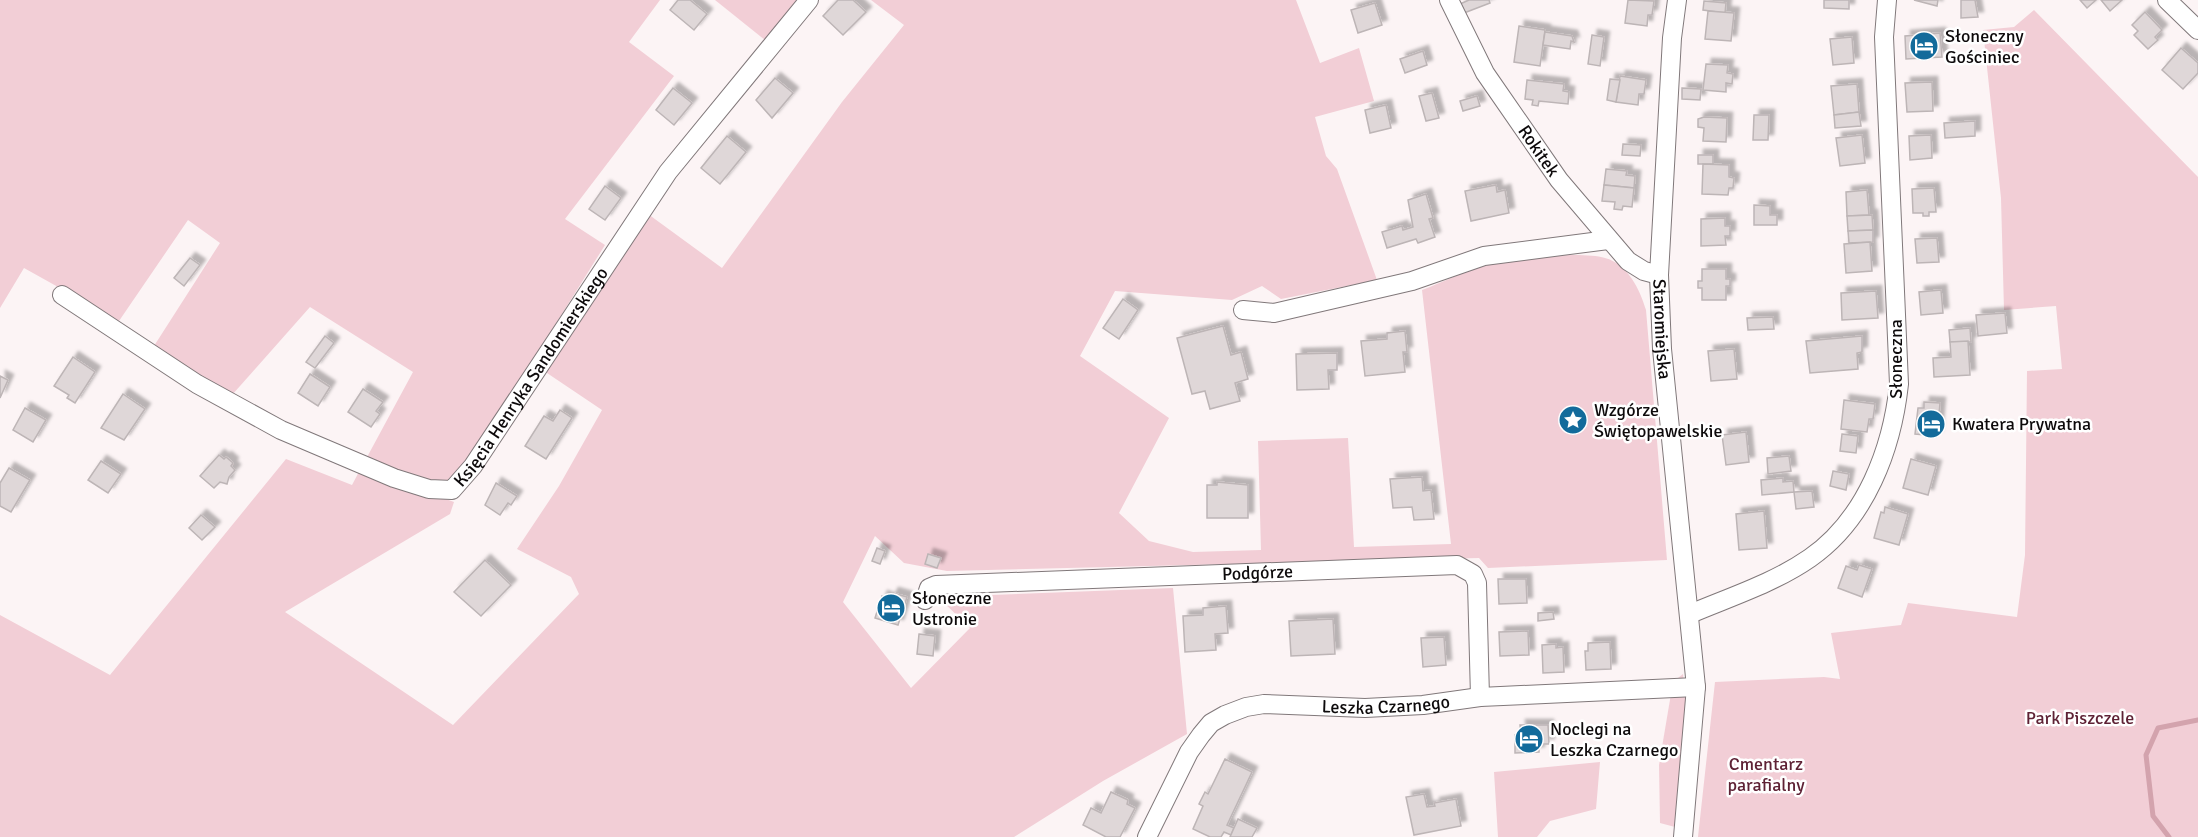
<svg xmlns="http://www.w3.org/2000/svg" width="2198" height="837" viewBox="0 0 2198 837" font-family="Signika,sans-serif">
<defs>
<filter id="shadow"><feDropShadow dx="5.5" dy="-5.5" stdDeviation="1.5" flood-color="#0004"/></filter>
</defs>
<rect width="100%" height="100%" fill="#fcf4f5"/>
<g fill="#f2ced6">
<polygon points="0,0 660,0 629,42 674,76 565,219 605,245 470,461 454,481 429,484 366,459 413,372 310,307 232,395 154,346 220,243 188,220 119,321 24,268 0,308"/>
<polygon points="715,0 797,0 765,40"/>
<path d="M871,0H1296L1320,63L1359,48L1374,101L1315,117L1326,156L1337,169L1377,280L1281,299L1262,286L1232,300L1115,291L1080,356L1169,418L1119,513L1149,541L1193,552L1261,550L1258,441L1348,438L1354,547L1451,544L1422,290C1443,282 1465,271 1487,265C1512,258 1580,251 1605,258C1628,264 1640,290 1646,310L1667,560L1488,568L1479,558L947,571L904,563L875,536L843,602L911,688L970,628L938,597L1173,588L1187,734L1103,781L1014,837H0V615L110,675L286,459L352,485L361,468L454,502L450,514L285,612L453,725L579,594L571,577L517,549L559,486L602,410L544,371L648,214L722,268L842,102L904,25Z"/>
<polygon points="2034,10 2198,177 2198,837 1698,837 1715,682 1824,677 1840,679 1831,633 1901,625 1908,603 2017,617 2025,555 2027,371 2062,369 2056,306 2004,310 2001,198 1983,30 2014,27"/>
<polygon points="1683,674 1686,705 1675,827 1660,823 1659,765 1673,682"/>
<polygon points="1600,762 1596,809 1550,821 1537,837 1498,837 1494,772"/>
</g>
<g fill="none" stroke-linecap="round" stroke-linejoin="round">
<polyline stroke="#d3a3ad" stroke-width="5" points="2169,837 2153,816 2146,755 2158,728 2198,720"/>
</g>
<g fill="#dfd7d8" stroke="#bdb5b6" stroke-width="1.5" filter="url(#shadow)">
<polygon points="678,0 690,0 707,14 694,30 670,10"/>
<polygon points="838,0 853,0 866,12 843,35 823,16"/>
<polygon points="1469,0 1489,0 1490,3 1464,13 1460,4"/>
<polygon points="1628,0 1654,1 1652,15 1648,15 1647,26 1625,23"/>
<polygon points="1824,0 1849,0 1849,9 1824,8"/>
<polygon points="1914,0 1938,0 1937,6"/>
<polygon points="1961,0 1975,0 1978,17 1961,18"/>
<polygon points="2080,0 2096,0 2087,8"/>
<polygon points="2101,0 2122,0 2110,11"/>
<polygon points="1704,1 1726,3 1725,13 1703,10"/>
<polygon points="1375,3 1382,25 1358,33 1351,10"/>
<polygon points="1708,11 1734,13 1731,41 1705,39"/>
<polygon points="2145,12 2162,30 2155,37 2158,40 2148,49 2134,35 2138,31 2132,25"/>
<polygon points="1519,26 1545,30 1540,66 1514,62"/>
<polygon points="1545,32 1572,36 1574,42 1571,41 1570,49 1543,45"/>
<polygon points="1940,33 1942,57 1906,59 1905,36"/>
<polygon points="1592,35 1604,37 1600,66 1588,64"/>
<polygon points="1852,37 1854,63 1833,65 1830,39"/>
<polygon points="2181,48 2198,63 2198,73 2183,89 2162,70"/>
<polygon points="1423,51 1427,65 1405,73 1400,59"/>
<polygon points="1706,64 1728,65 1727,73 1733,74 1732,84 1726,83 1726,92 1703,90"/>
<polygon points="1620,76 1646,80 1644,94 1639,94 1638,105 1616,102"/>
<polygon points="775,78 793,93 772,118 756,100"/>
<polygon points="1610,79 1620,80 1616,102 1607,100"/>
<polygon points="1527,80 1564,84 1563,91 1569,92 1568,104 1539,101 1538,106 1532,105 1533,100 1525,99"/>
<polygon points="1932,82 1933,111 1907,112 1905,83"/>
<polygon points="1857,84 1859,112 1834,115 1831,86"/>
<polygon points="673,88 692,103 674,125 656,110"/>
<polygon points="1682,88 1701,89 1700,100 1682,99"/>
<polygon points="1432,93 1439,118 1426,121 1419,96"/>
<polygon points="1477,96 1480,106 1463,111 1460,101"/>
<polygon points="1386,105 1391,128 1370,133 1365,110"/>
<polygon points="1859,112 1861,126 1835,128 1834,115"/>
<polygon points="1754,115 1769,115 1768,140 1753,140"/>
<polygon points="1704,117 1727,118 1726,142 1703,141 1704,128 1698,127 1698,119"/>
<polygon points="1975,121 1975,136 1945,138 1944,123"/>
<polygon points="1862,135 1865,163 1840,166 1836,138"/>
<polygon points="1931,135 1932,158 1910,160 1909,136"/>
<polygon points="727,136 746,152 720,184 701,168"/>
<polygon points="1623,144 1641,145 1640,156 1622,155"/>
<rect x="1698" y="155" width="15" height="9"/>
<polygon points="1703,164 1729,165 1729,177 1734,178 1733,188 1729,188 1728,195 1702,194"/>
<polygon points="1606,169 1627,171 1626,175 1635,176 1634,188 1604,185"/>
<polygon points="1496,185 1497,192 1505,190 1509,213 1471,221 1465,191"/>
<polygon points="1604,185 1634,188 1632,207 1623,206 1622,210 1614,209 1615,202 1602,201"/>
<polygon points="605,186 621,198 605,220 589,209"/>
<polygon points="1934,188 1936,212 1929,212 1929,216 1923,216 1923,213 1913,213 1912,189"/>
<polygon points="1867,190 1869,215 1847,216 1846,192"/>
<polygon points="1426,194 1433,218 1429,219 1435,237 1418,243 1416,239 1387,248 1382,232 1402,226 1403,230 1413,227 1408,200"/>
<polygon points="1754,205 1770,206 1770,215 1777,215 1777,225 1754,225"/>
<polygon points="1872,215 1873,230 1848,231 1847,216"/>
<polygon points="1725,218 1725,226 1730,226 1730,236 1725,236 1726,245 1701,246 1701,219"/>
<polygon points="1873,230 1873,242 1849,243 1848,231"/>
<polygon points="1937,238 1939,262 1917,263 1915,239"/>
<polygon points="1870,242 1872,271 1846,273 1844,244"/>
<polygon points="190,258 200,265 184,286 174,278"/>
<polygon points="1702,269 1726,269 1726,279 1730,279 1730,286 1726,286 1726,300 1702,300 1702,288 1698,288 1698,281 1702,281"/>
<polygon points="1941,290 1943,313 1921,315 1919,292"/>
<polygon points="1876,291 1878,318 1842,320 1841,293"/>
<polygon points="1123,299 1138,310 1119,339 1103,328"/>
<polygon points="2005,313 2007,333 1978,336 1976,315"/>
<polygon points="1773,317 1774,329 1748,330 1747,318"/>
<polygon points="1223,326 1231,355 1241,352 1248,379 1235,383 1240,401 1210,409 1205,391 1192,394 1177,338"/>
<polygon points="1970,328 1971,342 1950,342 1949,330"/>
<polygon points="1405,331 1407,352 1403,352 1405,372 1365,376 1361,341 1387,339 1387,333"/>
<polygon points="325,336 334,343 315,368 306,362"/>
<polygon points="1862,336 1862,352 1857,353 1858,369 1810,373 1806,341"/>
<polygon points="1968,341 1970,375 1934,377 1933,358 1951,357 1950,342"/>
<polygon points="1734,349 1737,379 1711,381 1708,351"/>
<polygon points="1337,353 1337,370 1328,370 1329,389 1297,390 1296,354"/>
<polygon points="73,357 95,372 75,403 67,398 69,395 54,386"/>
<polygon points="310,374 330,387 318,406 298,393"/>
<polygon points="0,376 8,380 0,398"/>
<polygon points="363,389 383,402 376,411 380,414 371,427 348,412"/>
<polygon points="123,394 145,409 124,440 101,428"/>
<polygon points="1844,400 1875,404 1873,419 1869,419 1867,432 1841,429"/>
<polygon points="1924,402 1940,403 1937,436 1915,434 1918,408 1924,408"/>
<polygon points="25,408 46,420 33,442 13,430"/>
<polygon points="560,410 572,418 546,459 525,446 544,416 553,421"/>
<polygon points="1746,432 1749,462 1726,465 1722,435"/>
<polygon points="1842,434 1858,436 1856,453 1840,451"/>
<polygon points="219,455 224,459 226,457 233,463 231,466 235,470 229,477 227,484 220,482 214,488 200,476"/>
<polygon points="1789,456 1791,471 1768,474 1767,458"/>
<polygon points="1911,459 1936,466 1928,495 1903,488"/>
<polygon points="101,461 121,474 108,493 88,480"/>
<polygon points="9,468 30,480 11,512 0,506 0,483"/>
<polygon points="1833,471 1849,474 1846,490 1830,486"/>
<polygon points="1422,477 1423,491 1431,490 1434,519 1414,520 1412,507 1393,508 1390,479"/>
<polygon points="1783,478 1783,482 1793,481 1794,492 1762,495 1761,480"/>
<polygon points="1217,482 1248,485 1248,518 1207,518 1207,485 1217,485"/>
<polygon points="496,483 517,496 511,505 508,503 500,515 485,505"/>
<polygon points="1812,491 1814,507 1796,509 1794,492"/>
<polygon points="1885,507 1908,514 1899,545 1874,538 1881,512 1884,513"/>
<polygon points="1764,511 1767,548 1739,550 1736,514"/>
<polygon points="201,515 215,527 202,540 189,528"/>
<polygon points="877,548 885,551 880,564 872,561"/>
<polygon points="928,554 941,558 937,568 925,564"/>
<polygon points="485,560 511,585 481,616 454,592"/>
<polygon points="1859,565 1872,569 1862,597 1838,588 1846,566 1857,570"/>
<polygon points="1498,579 1526,579 1527,603 1499,604"/>
<polygon points="893,593 907,597 898,625 875,618 882,596 890,599"/>
<polygon points="1226,606 1228,633 1215,634 1216,650 1185,652 1183,616 1203,615 1203,608"/>
<polygon points="1553,612 1554,619 1538,621 1538,613"/>
<polygon points="1333,619 1335,654 1291,656 1289,621"/>
<polygon points="1528,631 1529,655 1500,656 1499,632"/>
<polygon points="919,634 935,636 933,656 917,654"/>
<polygon points="1444,637 1446,665 1423,667 1421,638"/>
<polygon points="1610,642 1611,669 1586,670 1585,651 1588,651 1588,643"/>
<polygon points="1556,644 1556,648 1563,647 1564,672 1543,673 1542,645"/>
<polygon points="1520,725 1548,725 1549,744 1539,744 1539,752 1515,753 1515,735 1521,735"/>
<polygon points="1225,759 1252,772 1227,825 1234,828 1231,835 1224,832 1221,837 1210,837 1193,829 1203,806 1199,804 1205,792 1208,794"/>
<polygon points="1111,792 1128,800 1127,804 1135,808 1120,837 1106,837 1083,825 1091,808 1101,813"/>
<polygon points="1424,794 1427,807 1435,806 1434,803 1456,799 1461,826 1414,835 1406,797"/>
<polygon points="1238,819 1257,828 1252,837 1230,837"/>
</g>
<g fill="none" stroke-linecap="round" stroke-linejoin="round">
<g stroke="#80787a" stroke-width="20">
<g id="street">
<path id="s1" d="M1449,0L1485,73L1559,180L1628,261L1644,271L1659,275"/>
<path id="s2" d="M1677,0L1672,38L1659,275L1662,349L1696,687L1683,837"/>
<polyline points="2167,0 2198,30"/>
<path id="s3" d="M62,295L197,384L281,430L394,478L429,489L452,490L473,466L668,172L809,0"/>
<polyline points="1243,310 1274,313 1412,281 1484,256 1608,240"/>
<path id="s4" d="M925,600L929,588L936,585L1457,565L1473,574L1477,583L1480,697"/>
<path d="M1690,614C1730,597 1774,583 1810,558C1866,519 1892,449 1899,384L1884,37L1887,0"/>
<path id="s5" d="M1147,837L1189,752L1201,735L1211,723L1225,715L1246,707L1264,704L1365,708L1423,705L1480,697L1696,687"/>
</g>
</g>
<use href="#street" stroke="#fff" stroke-width="18"/>
</g>
<defs>
<g id="hotel-disc" transform="scale(1.5)"><circle r="9.5" fill="#136b9b" stroke="#fff"/><path d="M-6-4.5h1.5V1H6V5H4.5V3h-9V5H-6ZM-4 0a1.8 1.8 0 1 1 3.6 0ZM.5 0V-2.5h3Q6-2.5 6 0Z" fill="#fff"/></g>
<g id="sight-disc" transform="scale(1.5)"><circle r="9.5" fill="#136b9b" stroke="#fff"/><path d="M0-6L1.8-2.2L6-1.7L2.9 1.2L3.7 5.4L0 3.3L-3.7 5.4L-2.9 1.2L-6-1.7L-1.8-2.2Z" fill="#fff"/></g>
</defs>
<g fill-rule="evenodd">
<use href="#hotel-disc" x="1924" y="46"/>
<use href="#sight-disc" x="1573" y="420"/>
<use href="#hotel-disc" x="1931" y="424"/>
<use href="#hotel-disc" x="891" y="608"/>
<use href="#hotel-disc" x="1529" y="739"/>
</g>
<g text-anchor="middle" stroke-width="5" stroke-linejoin="round" paint-order="stroke">
<g font-size="18" fill="#0d0a0b" stroke="#fff" text-anchor="start">
<text x="1945" y="42">Słoneczny<tspan x="1945" dy="21">Gościniec</tspan></text>
<text x="1594" y="416">Wzgórze<tspan x="1594" dy="21">Świętopawelskie</tspan></text>
<text x="1952" y="430">Kwatera Prywatna</text>
<text x="912" y="604">Słoneczne<tspan x="912" dy="21">Ustronie</tspan></text>
<text x="1550" y="735">Noclegi na<tspan x="1550" dy="21">Leszka Czarnego</tspan></text>
</g>
<g font-size="18" fill="#0d0a0b" stroke="#fff">
<text dy="6" stroke="none"><textPath href="#s1" startOffset="176">Rokitek</textPath></text>
<text dy="6" stroke="none"><textPath href="#s2" startOffset="330">Staromiejska</textPath></text>
<text transform="translate(1896 359) rotate(-90)" y="6">Słoneczna</text>
<text dy="6" stroke="none"><textPath href="#s3" startOffset="578">Księcia Henryka Sandomierskiego</textPath></text>
<text dy="6" stroke="none"><textPath href="#s4" startOffset="342">Podgórze</textPath></text>
<text dy="6" stroke="none"><textPath href="#s5" startOffset="310">Leszka Czarnego</textPath></text>
</g>
<g font-size="18" fill="#5e2235" stroke="#fff">
<text x="2080" y="724">Park Piszczele</text>
<text x="1766" y="770">Cmentarz<tspan x="1766" dy="21">parafialny</tspan></text>
</g>
</g>
</svg>
